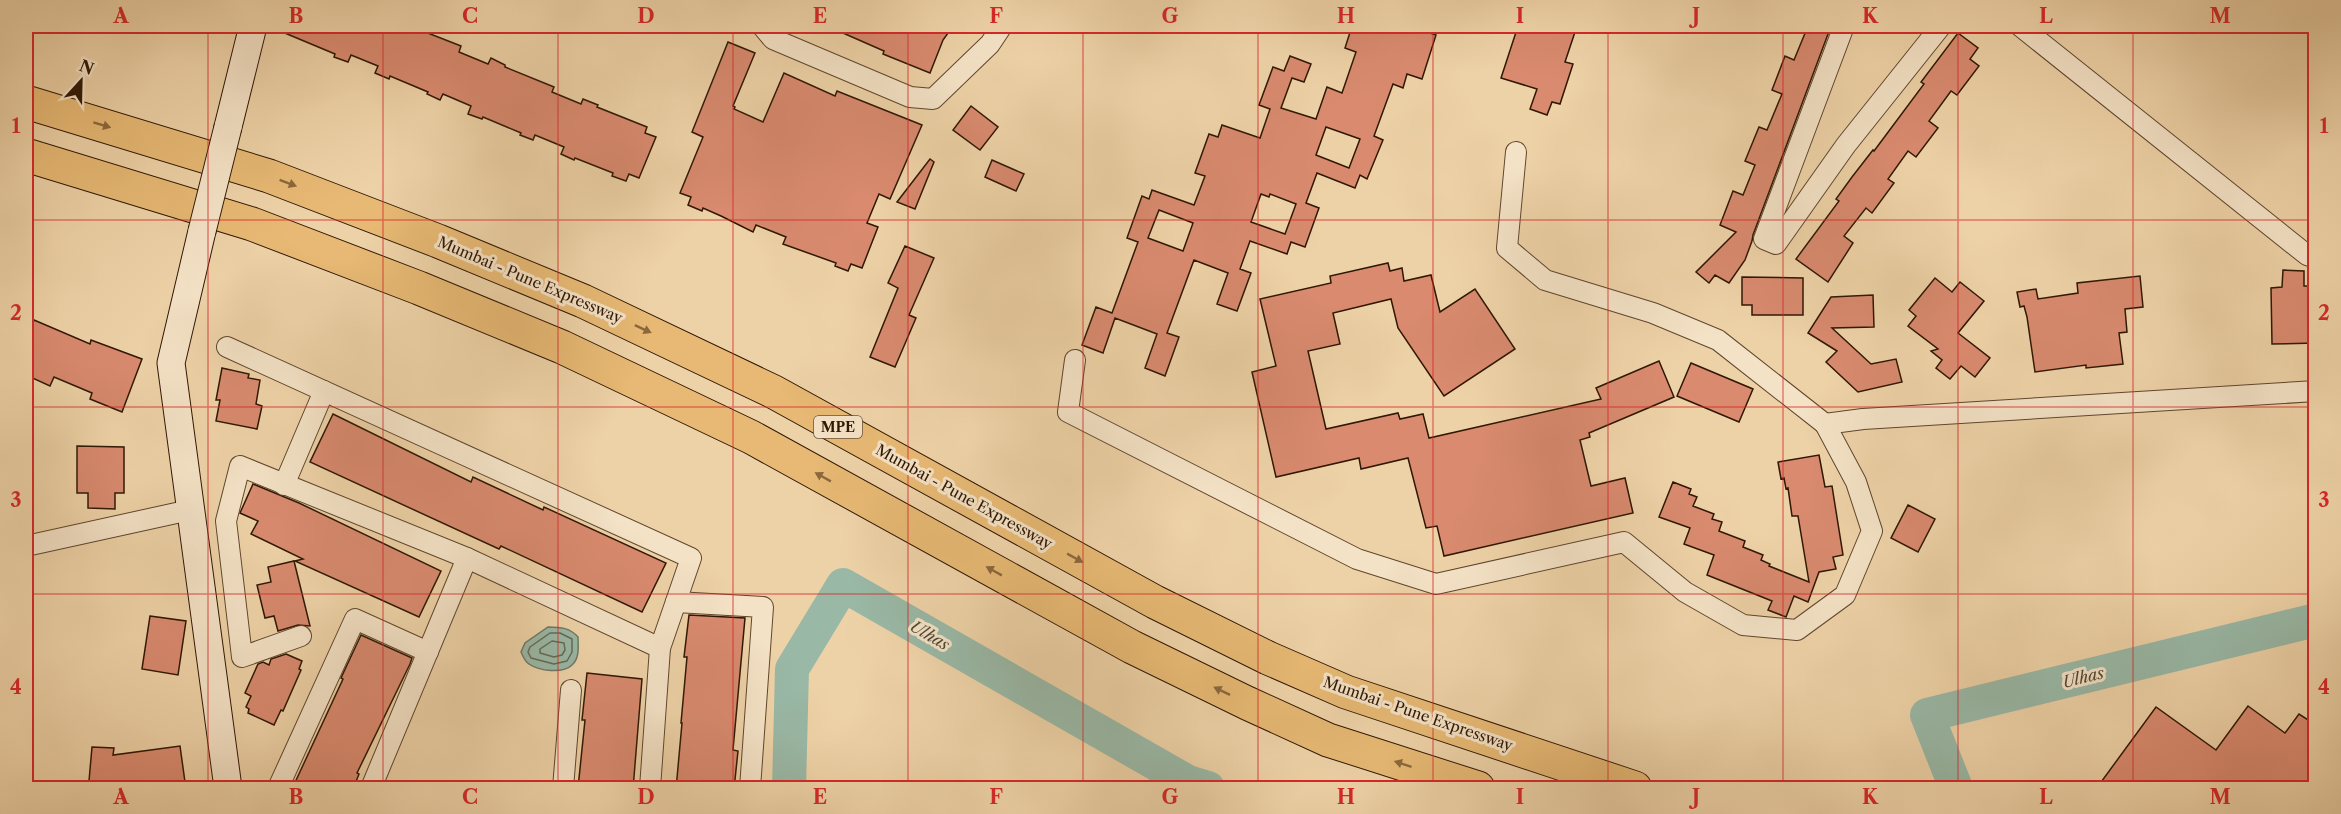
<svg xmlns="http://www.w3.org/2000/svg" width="2341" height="814" viewBox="0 0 2341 814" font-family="'Libre Caslon Text',serif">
<rect width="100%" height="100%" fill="#eed2a7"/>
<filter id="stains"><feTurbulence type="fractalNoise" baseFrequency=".00333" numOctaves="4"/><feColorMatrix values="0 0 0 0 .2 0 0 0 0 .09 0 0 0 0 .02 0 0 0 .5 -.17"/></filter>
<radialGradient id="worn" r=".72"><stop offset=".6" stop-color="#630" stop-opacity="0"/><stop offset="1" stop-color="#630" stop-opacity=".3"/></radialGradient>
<path fill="#99b8a6" stroke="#6f7865" stroke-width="1.5" d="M548,627C561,627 570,628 578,637C578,646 580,658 572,665C563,674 539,671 529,664C525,662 523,656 521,652L525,643Z"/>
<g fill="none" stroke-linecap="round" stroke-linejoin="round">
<g stroke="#646855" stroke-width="1.5">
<polygon points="550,633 560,633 572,639 572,652 567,661 554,664 531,658 528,652 530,647"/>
<polygon points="552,641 564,643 565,650 562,655 554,657 540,653 540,649"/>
</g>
<g stroke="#99b8a6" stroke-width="34">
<polyline points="789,788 792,669 843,585 1188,782 1208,788"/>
<polyline points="1956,788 1927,715 2316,620"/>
</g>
</g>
<g fill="#d98a6f" stroke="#2f1704" stroke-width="1.5" fill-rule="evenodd">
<polygon points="268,26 410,26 461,46 459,52 488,64 491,58 505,65 505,67 554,87 552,92 581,104 583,99 598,105 597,107 647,127 645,133 656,137 639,178 629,174 626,181 612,176 613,173 575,158 574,160 561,154 564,147 535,135 533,140 520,135 521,133 483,117 482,119 468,114 471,106 443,94 440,100 427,94 428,92 390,76 389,79 375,73 378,66 351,55 348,62 334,57 335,54"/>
<polygon points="827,26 953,26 943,40 930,73 883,54 884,51"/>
<path d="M1352,26H1409L1436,35L1422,79L1407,74L1403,88L1393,84L1374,136L1383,140L1367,179L1360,175L1355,188L1317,173L1306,203L1319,208L1305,247L1291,242L1287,254L1250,241L1240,269L1251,273L1237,311L1217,304L1228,273L1194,260L1167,333L1179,337L1165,376L1145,368L1157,334L1115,318L1103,353L1082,345L1096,307L1112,313L1138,242L1127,238L1142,196L1149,199L1152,190L1194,205L1205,176L1195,173L1209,134L1218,137L1222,125L1260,138L1270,109L1259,105L1273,67L1284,71L1290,56L1311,64L1304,82L1292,78L1281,108L1316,119L1327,87L1342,93L1356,52L1345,48ZM1326,127L1360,139L1349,168L1316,155ZM1261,194L1269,197L1270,194L1296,204L1285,234L1251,222ZM1159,210L1193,223L1183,251L1148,238Z"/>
<polygon points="1518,26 1577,26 1565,62 1573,64 1560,104 1552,102 1547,115 1530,109 1537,89 1501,78"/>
<polygon points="1808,26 1831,26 1753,235 1752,241 1745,260 1729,283 1715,275 1709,283 1696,272 1736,232 1720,225 1733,191 1743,195 1755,165 1745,161 1759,127 1767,130 1782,94 1772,90 1785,56 1794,60"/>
<polygon points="1958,33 1978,48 1970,59 1979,66 1957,95 1951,91 1929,121 1938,128 1916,157 1908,151 1888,179 1894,183 1872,213 1866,208 1844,236 1853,243 1828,282 1796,259 1839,201 1836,199 1852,177 1873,150 1874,151 1924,84 1921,82"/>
<polygon points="728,42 755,53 733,106 735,107 734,109 763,122 784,73 835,96 837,91 922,125 890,199 879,194 867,223 878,227 862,268 851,264 848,271 835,266 836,263 783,244 786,237 756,225 753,232 721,216 703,208 702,211 688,205 691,197 680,193 703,137 692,132"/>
<polygon points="971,106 998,127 980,150 953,130"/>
<polygon points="930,159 934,162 915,209 897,202"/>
<polygon points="992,160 1024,174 1016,191 985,177"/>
<polygon points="905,246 934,258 909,315 916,318 895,367 870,357 898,288 888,283"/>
<polygon points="1388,263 1390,271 1402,268 1404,281 1431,275 1440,312 1475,289 1515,349 1444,396 1398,328 1391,299 1333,313 1340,344 1308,351 1326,429 1398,413 1400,419 1423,414 1429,438 1601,399 1596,388 1659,361 1674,397 1589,433 1590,437 1580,440 1591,486 1625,478 1633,513 1444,556 1437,526 1426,528 1408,458 1361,469 1359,458 1276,477 1252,372 1276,366 1260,299 1331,283 1330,276"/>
<polygon points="2283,270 2304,271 2304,286 2316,286 2316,343 2272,344 2271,288 2282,287"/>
<polygon points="2140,276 2143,307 2125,309 2127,332 2119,333 2123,364 2086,368 2086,365 2035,372 2027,317 2024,306 2020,307 2017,292 2036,289 2038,299 2078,293 2077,283"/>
<polygon points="1742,277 1803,278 1803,315 1752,315 1752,305 1742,305"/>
<polygon points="1935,278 1952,292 1960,282 1984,301 1958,333 1990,358 1975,377 1961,366 1950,379 1936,368 1942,360 1931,351 1938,349 1908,326 1916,316 1909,310"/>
<polygon points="1873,295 1874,327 1832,328 1871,364 1896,359 1902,382 1858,392 1826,362 1837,351 1808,333 1831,297"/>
<polygon points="34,320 90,344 91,340 142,359 122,412 90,399 92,393 54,377 50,386 28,376 32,368 26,365 26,339"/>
<polygon points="1691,363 1753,389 1739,422 1677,396"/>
<polygon points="222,368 249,374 248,378 260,380 256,404 262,406 257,429 216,421 220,400 216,400"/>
<polygon points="333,414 471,482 473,477 543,510 544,507 666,563 642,612 501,546 499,549 310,462"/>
<polygon points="77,446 124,447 124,493 115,493 115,509 88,508 88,493 77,493"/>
<polygon points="1819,455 1825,487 1832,486 1843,555 1833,557 1836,569 1819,572 1808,602 1794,596 1786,617 1768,610 1772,601 1707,575 1714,555 1684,544 1690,528 1659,517 1673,482 1691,489 1689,494 1697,497 1693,506 1714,514 1712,519 1722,522 1719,531 1745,541 1743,547 1763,555 1761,560 1770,564 1769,566 1809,582 1798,516 1792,516 1788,488 1786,489 1784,478 1781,479 1778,462"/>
<polygon points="253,484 299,503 441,571 419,617 295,561 303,559 251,534 258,521 240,513"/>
<polygon points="1908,505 1935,519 1918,552 1891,538"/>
<polygon points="294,561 310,626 298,625 278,631 274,616 265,618 257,585 271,582 268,567"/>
<polygon points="689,615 745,618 733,750 738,751 734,789 676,789 682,723 681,723 687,657 684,657"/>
<polygon points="150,616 186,621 178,675 142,669"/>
<polygon points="361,635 412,658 410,664 357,773 359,774 353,789 292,789 343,679 341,678"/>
<polygon points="286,654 302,661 299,669 301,670 283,711 281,710 274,725 248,713 249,709 246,707 251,696 245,693 258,664 263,662 269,665 271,659"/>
<polygon points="587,673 642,679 633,789 578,788 585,720 582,720"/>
<polygon points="2248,706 2285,733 2299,714 2316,725 2316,741 2309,749 2316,753 2316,789 2096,789 2156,707 2216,750"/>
<polygon points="180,746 185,782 134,788 134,785 89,781 92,747 114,748 113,755"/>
</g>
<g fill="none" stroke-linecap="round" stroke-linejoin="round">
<g stroke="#5f462d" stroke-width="22">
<g id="street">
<polyline points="762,26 773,39 910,97 933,99 990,44 1002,26"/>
<polyline points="1844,26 1764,239 1776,244 1846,145 1941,26"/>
<polyline points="2020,26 2307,255 2316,258"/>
<polyline points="1516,152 1507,248 1545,280 1653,313 1718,340 1825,424"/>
<polyline points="227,347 691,558 660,648 650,788"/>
<polyline points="1075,360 1068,412 1357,559 1436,584 1624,542 1685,592 1743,625 1797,630 1845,595 1872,531 1856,482 1825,424 1863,419 2316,391"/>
<polyline points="284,485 324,391"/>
<polyline points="26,546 190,510"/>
<polyline points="467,558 660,648"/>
<polyline points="676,602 763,607 750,788"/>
<polyline points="301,636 242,657 226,521 240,466 467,558 371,788"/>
<polyline points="278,788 355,619 428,652"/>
<polyline points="563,788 571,690"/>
</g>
</g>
<g stroke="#2f1704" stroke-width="29">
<g id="secondary">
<polyline points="228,127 253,26"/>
<polyline points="202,231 171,363 228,788"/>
</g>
</g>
<g stroke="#2f1704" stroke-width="35">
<g id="highway">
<polyline points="26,102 269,176 438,241 583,301 774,392 1155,602 1268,658 1346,692 1635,788"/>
<polyline points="26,155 252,224 419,288 562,347 751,437 1132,647 1247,703 1328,740 1478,788"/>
</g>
</g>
<use href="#street" stroke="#f4e2c6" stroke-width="20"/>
<use href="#secondary" stroke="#f4e2c6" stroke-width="27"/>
<use href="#highway" stroke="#e7b974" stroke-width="33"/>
<g stroke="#2f1704" stroke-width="29" stroke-linecap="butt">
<polyline id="secondary-bridge" points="202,231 228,127"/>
</g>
<use href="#secondary-bridge" stroke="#f4e2c6" stroke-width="27"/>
</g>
<defs><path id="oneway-solid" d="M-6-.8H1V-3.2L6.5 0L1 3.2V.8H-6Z" transform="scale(1.5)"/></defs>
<g fill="#8b683c">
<use href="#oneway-solid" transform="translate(102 125) rotate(17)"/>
<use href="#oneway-solid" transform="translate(288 183) rotate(21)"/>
<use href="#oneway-solid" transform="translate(643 329) rotate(25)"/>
<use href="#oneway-solid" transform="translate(823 477) rotate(-151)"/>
<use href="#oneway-solid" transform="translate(1075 558) rotate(29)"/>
<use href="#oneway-solid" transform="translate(994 571) rotate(-151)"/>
<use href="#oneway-solid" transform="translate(1222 691) rotate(-154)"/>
<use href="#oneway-solid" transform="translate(1403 764) rotate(-162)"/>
</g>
<path fill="none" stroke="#d62828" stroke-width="1.5" stroke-opacity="0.55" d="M208,26V788M383,26V788M558,26V788M733,26V788M908,26V788M1083,26V788M1258,26V788M1433,26V788M1608,26V788M1783,26V788M1958,26V788M2133,26V788M26,220H2316M26,407H2316M26,594H2316"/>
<g text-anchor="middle" stroke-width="6" stroke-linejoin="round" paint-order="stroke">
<rect fill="#f4e2c6" stroke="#6a543e" stroke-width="1.5" x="814" y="416" width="48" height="22" rx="4.5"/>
<g font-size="14" font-weight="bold" fill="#2f1704">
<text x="838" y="432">MPE</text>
</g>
<g font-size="15" fill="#2f1704" stroke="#f4e2c6">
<text transform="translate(530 280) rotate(23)" y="5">Mumbai - Pune Expressway</text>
<text transform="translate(964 497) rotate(29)" y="5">Mumbai - Pune Expressway</text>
<text transform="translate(1418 714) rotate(19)" y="5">Mumbai - Pune Expressway</text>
</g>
<g font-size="16" font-style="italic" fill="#4f4735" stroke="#f4e2c6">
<text transform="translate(930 635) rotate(30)" y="6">Ulhas</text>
<text transform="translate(2083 677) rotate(-14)" y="6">Ulhas</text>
</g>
</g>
<rect width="2341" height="814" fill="none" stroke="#eed2a7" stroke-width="66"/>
<g transform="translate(81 81) rotate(22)" stroke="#f4e2c6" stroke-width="4.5" paint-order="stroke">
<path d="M0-4.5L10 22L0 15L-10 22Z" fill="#2f1704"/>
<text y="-9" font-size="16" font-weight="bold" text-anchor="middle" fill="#2f1704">N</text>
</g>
<rect x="33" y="33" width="2275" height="748" fill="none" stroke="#d62828" stroke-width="2"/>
<g font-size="20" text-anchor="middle" font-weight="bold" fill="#d62828">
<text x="121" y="23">A</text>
<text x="296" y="23">B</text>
<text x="470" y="23">C</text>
<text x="646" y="23">D</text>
<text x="820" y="23">E</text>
<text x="996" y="23">F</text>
<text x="1170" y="23">G</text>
<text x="1346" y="23">H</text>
<text x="1520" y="23">I</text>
<text x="1696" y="23">J</text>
<text x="1870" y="23">K</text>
<text x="2046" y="23">L</text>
<text x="2220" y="23">M</text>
<text x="16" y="133">1</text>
<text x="2324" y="133">1</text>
<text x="16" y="320">2</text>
<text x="2324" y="320">2</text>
<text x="16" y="507">3</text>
<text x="2324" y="507">3</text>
<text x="16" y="694">4</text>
<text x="2324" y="694">4</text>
<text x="121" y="804">A</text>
<text x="296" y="804">B</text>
<text x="470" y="804">C</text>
<text x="646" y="804">D</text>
<text x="820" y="804">E</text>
<text x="996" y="804">F</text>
<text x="1170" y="804">G</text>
<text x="1346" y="804">H</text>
<text x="1520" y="804">I</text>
<text x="1696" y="804">J</text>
<text x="1870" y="804">K</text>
<text x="2046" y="804">L</text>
<text x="2220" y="804">M</text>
</g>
<rect width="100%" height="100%" filter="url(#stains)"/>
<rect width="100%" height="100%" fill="url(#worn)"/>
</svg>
